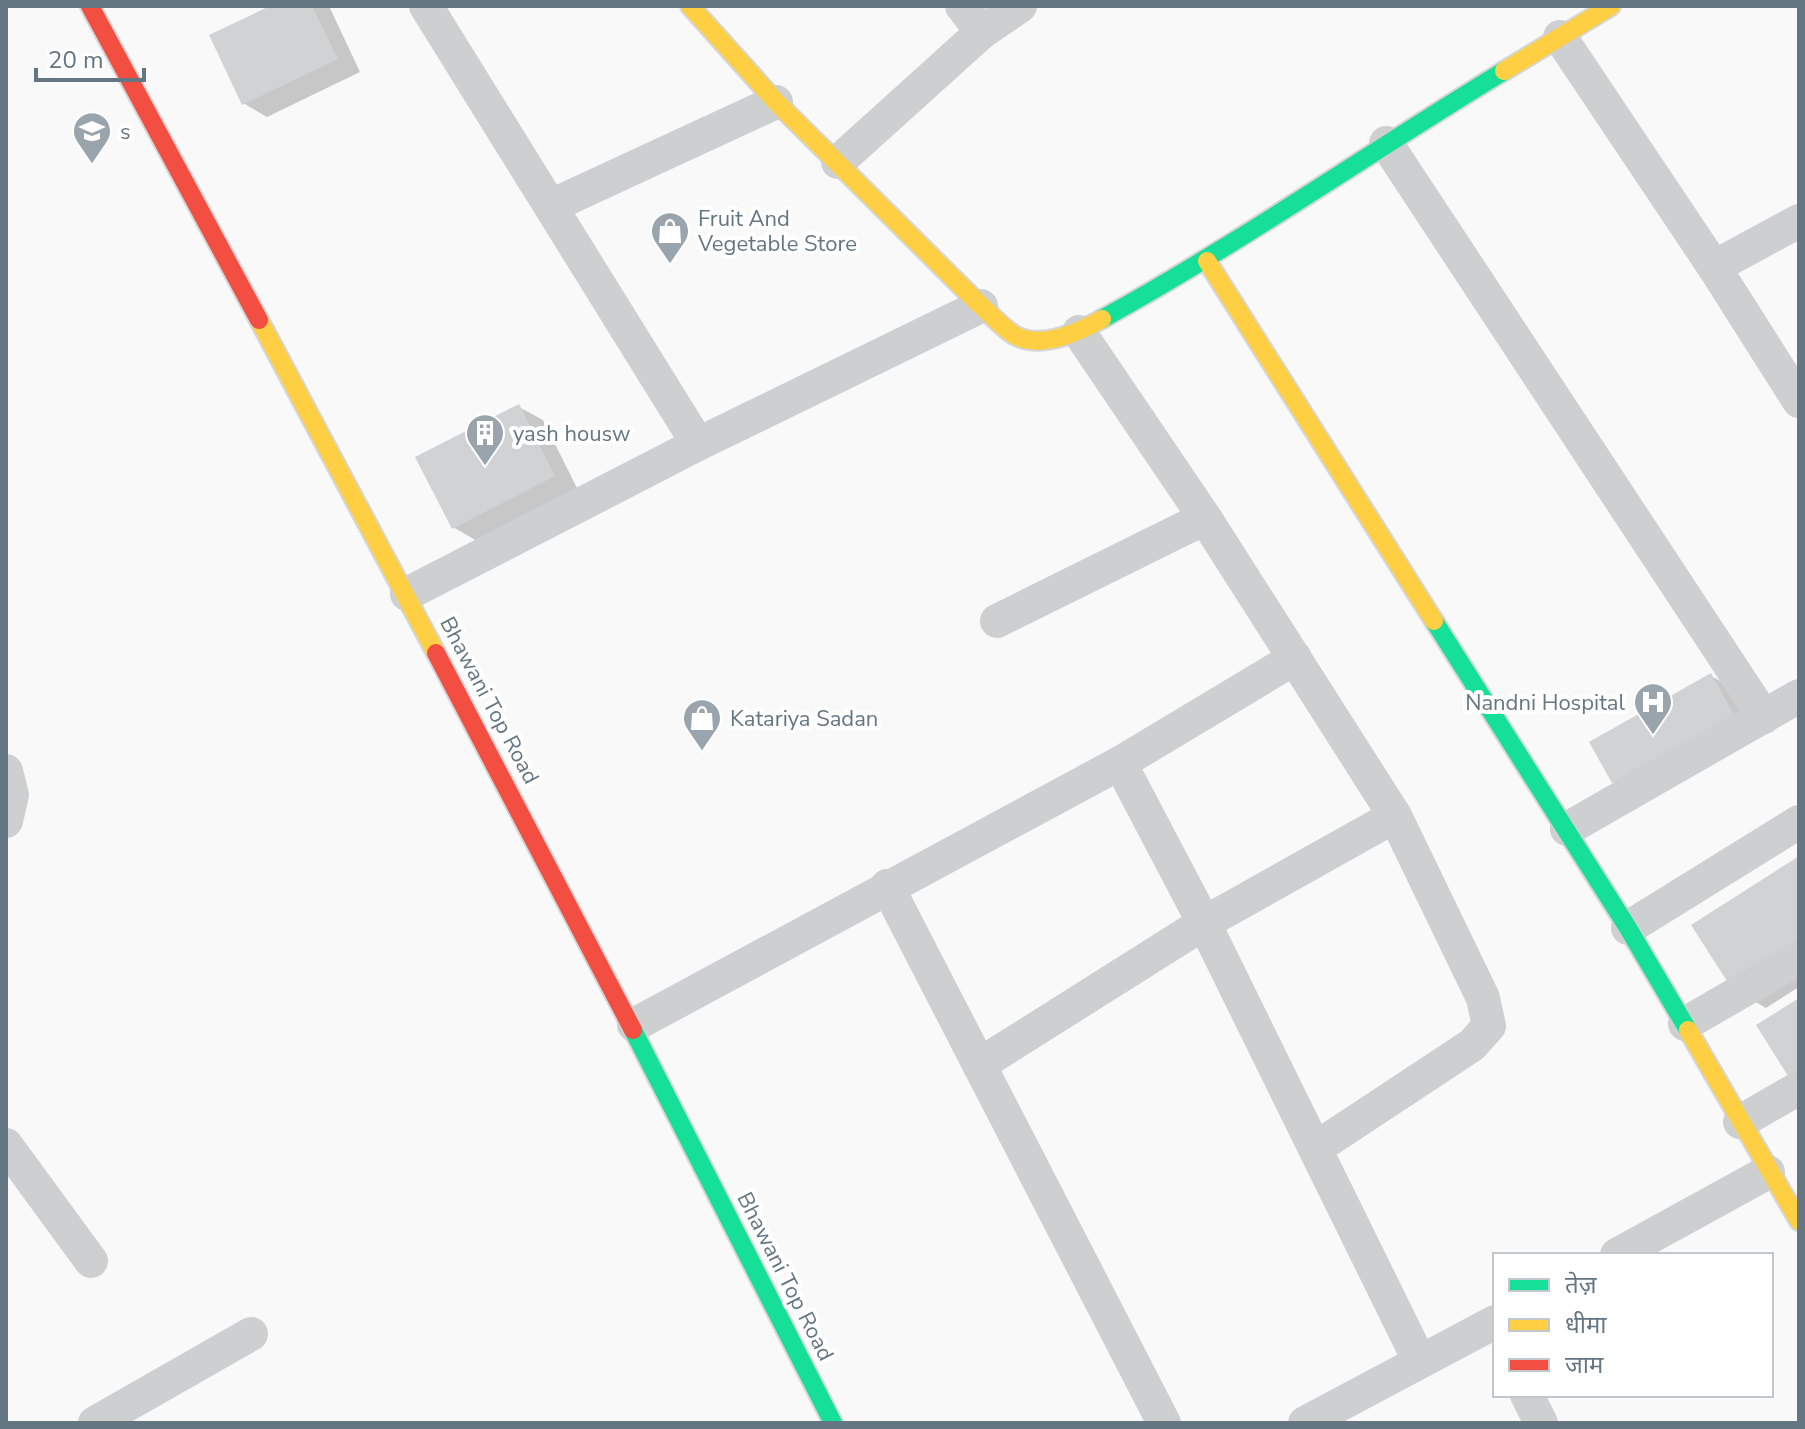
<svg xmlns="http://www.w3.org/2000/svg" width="1805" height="1429" viewBox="0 0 1805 1429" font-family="'Nunito Sans','Noto Sans Devanagari',sans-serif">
<rect width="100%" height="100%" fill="#f9f9f9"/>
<g fill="#0003">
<polygon points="274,6 329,6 360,72 267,117 243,103"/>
<polygon points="519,407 543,420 578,490 477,541 453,527"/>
<polygon points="1711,676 1735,689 1757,728 1638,795 1614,782"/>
<polygon points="1799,858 1799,987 1766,1008 1735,990"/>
</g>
<g fill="#d0d2d3">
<polygon points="270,6 312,6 338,59 242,105 209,35"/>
<polygon points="519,404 555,476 452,529 415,457"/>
<polygon points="1711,673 1734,715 1612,783 1589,742"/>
<polygon points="1799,856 1799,950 1734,992 1691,925"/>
<polygon points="1799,998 1799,1085 1795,1087 1756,1025"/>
</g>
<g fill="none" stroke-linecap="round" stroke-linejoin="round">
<g stroke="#d5d6d7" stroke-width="22">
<g id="fast">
<path d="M1102,319C1240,243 1369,153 1504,71"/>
<polyline points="1434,621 1628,928 1688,1030"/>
<polyline points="633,1030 833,1423"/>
</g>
</g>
<g stroke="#d5d6d7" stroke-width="22">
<g id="slow">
<path d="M690,6L776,102L981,306C992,315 1003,329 1016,336C1042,349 1079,332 1102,319"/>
<polyline points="1504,71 1611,6"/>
<polyline points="1207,261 1434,621"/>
<polyline points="259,320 436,653"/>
<polyline points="1688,1030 1799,1221"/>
</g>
</g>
<g stroke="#d5d6d7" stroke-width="22">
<g id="jam">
<polyline points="90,6 259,320"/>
<polyline points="436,653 633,1030"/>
</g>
</g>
<g stroke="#cecfd0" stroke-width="34">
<polyline points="426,6 698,444"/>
<polyline points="962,6 982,32"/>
<polyline points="1560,37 1714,267 1799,401"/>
<polyline points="1386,143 1764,717"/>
<polyline points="838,162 982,32 1020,6"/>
<polyline points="551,206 776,102"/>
<polyline points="1714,267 1799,221"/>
<polyline points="1079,332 1205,518 1395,816 1483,998 1489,1026 1472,1045 1316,1148"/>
<polyline points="407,594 698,444 981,306"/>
<polyline points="997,621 1205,518"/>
<polyline points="1120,763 1204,923 1419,1360"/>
<polyline points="6,771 12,795 6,821"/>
<polyline points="1567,829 1799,696"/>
<polyline points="887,886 1164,1423"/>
<polyline points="1628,928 1799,822"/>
<polyline points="1685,1024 1799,958"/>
<polyline points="634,1025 1120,763 1295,658"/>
<polyline points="979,1065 1204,923 1395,816"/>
<polyline points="1740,1122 1799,1088"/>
<polyline points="6,1145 91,1261"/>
<polyline points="1617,1255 1768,1172"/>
<polyline points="1527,1395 1541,1423"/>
<polyline points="95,1423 251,1334"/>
<polyline points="1305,1423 1495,1322"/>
</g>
<use href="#fast" stroke="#16e098" stroke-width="18"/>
<use href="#slow" stroke="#ffcf43" stroke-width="18"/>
<use href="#jam" stroke="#f24e42" stroke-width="18"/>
</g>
<defs>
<g id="university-pin" transform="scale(2)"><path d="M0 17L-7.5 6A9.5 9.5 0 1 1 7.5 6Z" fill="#99a4ac" stroke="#fff"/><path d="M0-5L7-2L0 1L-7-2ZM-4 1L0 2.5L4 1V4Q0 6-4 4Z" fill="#fff"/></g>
<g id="shop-pin" transform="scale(2)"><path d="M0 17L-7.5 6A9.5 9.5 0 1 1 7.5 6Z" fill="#99a4ac" stroke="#fff"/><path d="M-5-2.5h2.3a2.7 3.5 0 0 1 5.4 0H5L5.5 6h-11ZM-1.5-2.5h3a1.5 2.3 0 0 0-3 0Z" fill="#fff"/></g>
<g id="building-pin" transform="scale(2)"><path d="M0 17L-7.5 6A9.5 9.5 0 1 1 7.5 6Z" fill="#99a4ac" stroke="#fff"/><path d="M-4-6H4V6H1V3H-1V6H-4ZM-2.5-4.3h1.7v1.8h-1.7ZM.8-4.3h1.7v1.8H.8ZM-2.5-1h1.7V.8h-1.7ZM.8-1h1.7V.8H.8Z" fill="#fff"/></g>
<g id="hospital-pin" transform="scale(2)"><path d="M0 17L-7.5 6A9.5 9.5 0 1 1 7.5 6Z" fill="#99a4ac" stroke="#fff"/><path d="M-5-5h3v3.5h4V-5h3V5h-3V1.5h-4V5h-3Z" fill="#fff"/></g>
</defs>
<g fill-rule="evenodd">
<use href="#university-pin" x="92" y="131"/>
<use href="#shop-pin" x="670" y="231"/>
<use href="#building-pin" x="485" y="433"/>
<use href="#hospital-pin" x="1653" y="702"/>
<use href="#shop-pin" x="702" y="718"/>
</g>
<g text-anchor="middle" stroke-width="8" stroke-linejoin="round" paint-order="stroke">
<g font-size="22" fill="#657683" stroke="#fff" text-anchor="start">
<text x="120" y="139">s</text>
<text x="698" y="226">Fruit And<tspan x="698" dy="25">Vegetable Store</tspan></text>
<text x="513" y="441">yash housw</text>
<text x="1625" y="710" text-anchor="end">Nandni Hospital</text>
<text x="730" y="726">Katariya Sadan</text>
</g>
<g font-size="22" fill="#657683" stroke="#fff">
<text transform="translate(490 700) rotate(62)" y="8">Bhawani Top Road</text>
<text transform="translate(786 1276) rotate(63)" y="8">Bhawani Top Road</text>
</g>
</g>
<rect width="1805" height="1429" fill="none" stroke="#657683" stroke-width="16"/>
<rect x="1493" y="1253" width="280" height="144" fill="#ffffff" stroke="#c1c8cd" stroke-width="2"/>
<rect x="1509" y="1279" width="40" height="12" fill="#16e098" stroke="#c1c8cd" stroke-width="2"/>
<text x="1565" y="1293" font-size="24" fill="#657683">तेज़</text>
<rect x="1509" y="1319" width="40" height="12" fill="#ffcf43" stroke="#c1c8cd" stroke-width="2"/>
<text x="1565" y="1333" font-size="24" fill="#657683">धीमा</text>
<rect x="1509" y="1359" width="40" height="12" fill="#f24e42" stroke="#c1c8cd" stroke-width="2"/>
<text x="1565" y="1373" font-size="24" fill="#657683">जाम</text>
<path d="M36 68v12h108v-12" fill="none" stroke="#657683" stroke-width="4"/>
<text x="48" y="68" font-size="24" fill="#657683" stroke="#ffffff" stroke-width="6" paint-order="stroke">20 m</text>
</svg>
